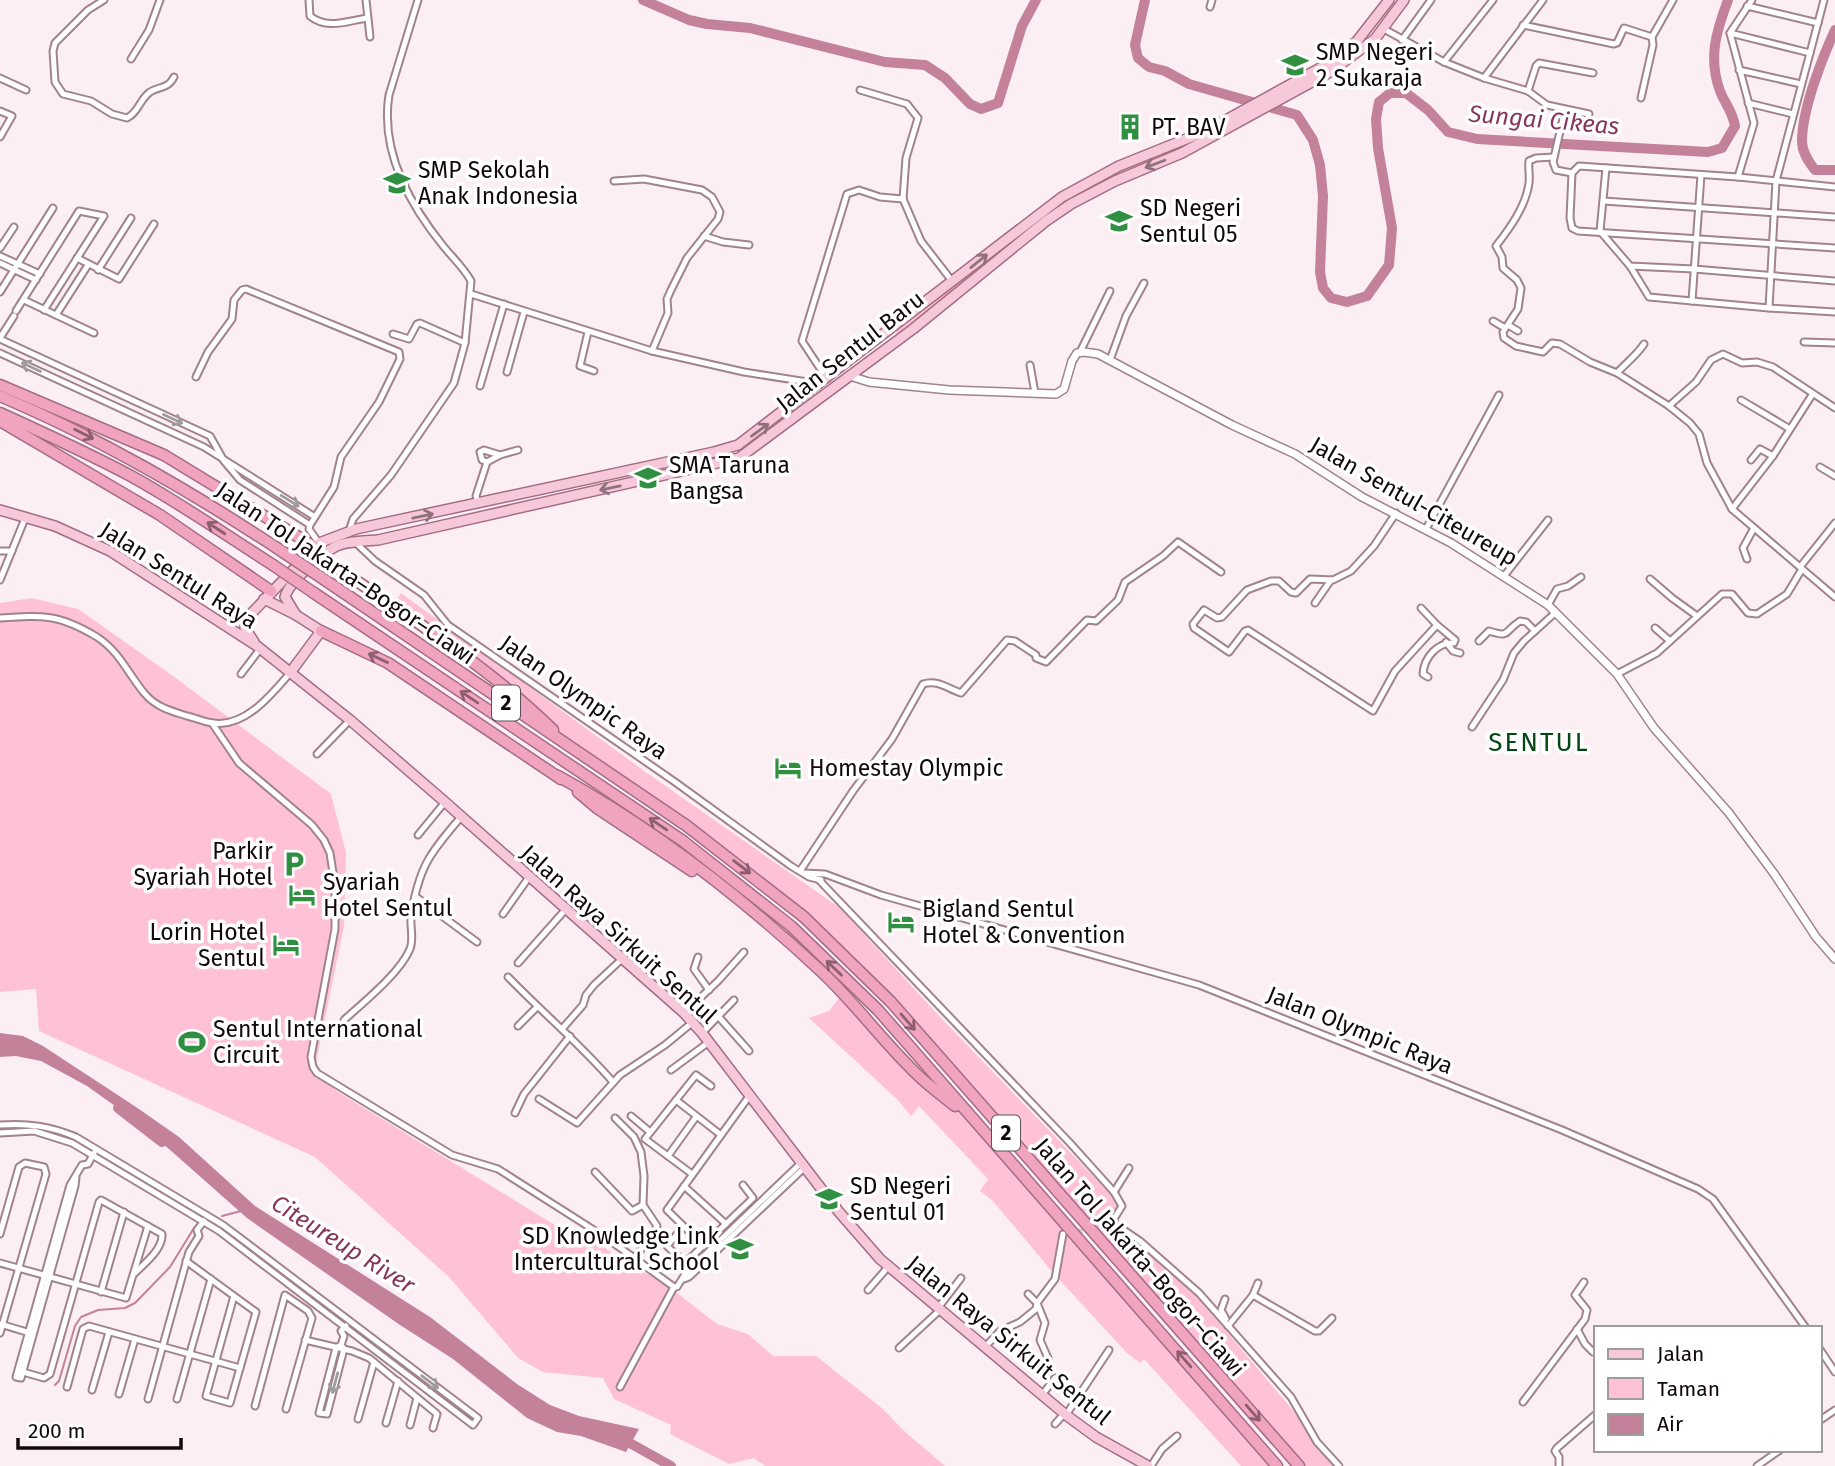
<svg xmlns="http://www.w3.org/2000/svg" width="1835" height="1466" viewBox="0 0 1835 1466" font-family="'Fira Sans',sans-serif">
<rect width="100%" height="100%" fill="#fceff3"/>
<g fill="#fec1d6">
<polygon points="1216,134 1071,204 900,338 892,325 1062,197 1174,143"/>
<polygon points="401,593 647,773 840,908 940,1017 1122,1206 1114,1221 1176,1272 1340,1466 1299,1466 891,1002 804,917 570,747 528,705 393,607"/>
<polygon points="32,598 78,609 169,673 331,794 346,853 344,926 316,1063 335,1090 558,1227 585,1231 615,1256 664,1283 717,1324 748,1334 773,1356 816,1356 883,1409 904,1431 945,1466 765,1466 754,1458 729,1464 670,1434 671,1425 614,1399 603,1378 543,1372 518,1358 449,1277 315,1157 39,1031 36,989 0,992 0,603"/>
<polygon points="843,993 920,1077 979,1126 1277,1466 1241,1466 1144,1359 1140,1363 1127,1353 1055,1275 992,1200 980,1191 988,1179 919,1106 911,1116 897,1099 809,1018 829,1011"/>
</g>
<polygon fill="#c38299" points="0,1033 23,1036 43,1046 136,1107 179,1137 255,1206 430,1317 517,1384 550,1405 579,1416 639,1429 626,1452 581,1436 557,1432 527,1418 453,1359 400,1325 247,1218 143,1126 87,1086 41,1061 16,1056 0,1057"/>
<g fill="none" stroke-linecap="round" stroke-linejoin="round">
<g stroke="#c38299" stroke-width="2">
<polyline points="222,1216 241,1211"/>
<polyline points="55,1385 59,1381 75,1326 81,1317 98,1310 125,1308 135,1303 170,1267 194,1228"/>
</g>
<g stroke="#c38299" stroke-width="10">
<polyline points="643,0 689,20 707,24 750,28 885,62 925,65 945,78 970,104 981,109 998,103 1022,26 1036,0"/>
<path d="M1145,0L1135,45L1138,58L1149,67L1165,71L1189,84L1297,115L1313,140L1320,165L1323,196L1320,272L1323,288L1331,298L1347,302L1367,296L1389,265L1392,228L1378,148L1376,119L1379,102L1390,93H1406L1428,110L1448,132L1477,139L1708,152L1722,148L1735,126C1732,110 1725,104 1720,91C1708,58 1716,32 1728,0"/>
<path d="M1835,30C1822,58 1802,110 1802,141C1802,152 1808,161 1815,170H1835"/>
<polyline points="118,1108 162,1142"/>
<polyline points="619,1437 671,1466"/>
</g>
<polyline stroke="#d9ccd0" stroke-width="5" stroke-dasharray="5 2.5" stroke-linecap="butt" points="1063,1234 1105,1227"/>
<g stroke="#a1838d" stroke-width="9">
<g id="minor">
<path d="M104,0L88,10L55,43L53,51L55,82L63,94L91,101L112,114L127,118C138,113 140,99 150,92C160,86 168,89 174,77"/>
<path d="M309,0L310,16C327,30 347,21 367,18"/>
<polyline points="366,0 370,37"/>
<polyline points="1824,0 1776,181 1769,308 1835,312"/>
<polyline points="1747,6 1818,23"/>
<polyline points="1210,7 1212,0"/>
<polyline points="1523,25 1614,44 1617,43 1624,28 1652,37"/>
<polyline points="1384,29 1444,62 1484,78 1528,91 1547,105 1589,114"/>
<polyline points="1730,33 1810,53"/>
<polyline points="1402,40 1431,0"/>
<polyline points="131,59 149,30 160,0"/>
<polyline points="1444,62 1493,0"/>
<polyline points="1739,70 1801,84"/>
<polyline points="0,78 26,90"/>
<polyline points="1484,78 1543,0"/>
<polyline points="1528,91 1536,66 1539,63 1593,73"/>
<polyline points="1641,98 1653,45 1652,37 1673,0"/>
<polyline points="1748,103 1793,114"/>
<polyline points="1565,110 1553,162 1556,170 1572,173"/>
<polyline points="0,111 12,116 0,137"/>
<path d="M1554,157L1536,158L1529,161C1528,168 1530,175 1529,183C1526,206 1510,228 1496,246L1502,257L1503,268L1517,280L1521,288L1518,309L1503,332L1504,338L1516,346L1543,352L1552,343L1560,344L1590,362L1617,373L1669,406L1690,423L1699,434L1707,463L1732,509L1835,597"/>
<polyline points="1606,168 1600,231 1630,266 1694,269 1835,281"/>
<polyline points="1738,177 1754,123 1730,33 1752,0"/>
<polyline points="614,181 644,179 702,190 712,197 720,212 718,219 687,258 671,290 667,299 668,313 652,351"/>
<polyline points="1835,187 1738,177 1579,166 1572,173 1570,218 1572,228 1578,231 1835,248"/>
<polyline points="903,199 921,241 952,281"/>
<polyline points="1604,201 1835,217"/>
<polyline points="704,236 723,242 749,245"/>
<polyline points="0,248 14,227"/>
<polyline points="0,256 40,274"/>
<polyline points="77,258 119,279 154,224"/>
<polyline points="0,263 36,280"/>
<polyline points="1630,266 1649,297 1692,301 1701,175"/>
<polyline points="98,270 131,218"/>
<polyline points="0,292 53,208"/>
<polyline points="471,294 652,351 744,372 820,384"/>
<polyline points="24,300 94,333"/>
<polyline points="1692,301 1769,308"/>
<polyline points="16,311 79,211 104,216 44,310"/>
<polyline points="56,315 88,265"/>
<polyline points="1493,321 1505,328"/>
<polyline points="1508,325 1518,331"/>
<polyline points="588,332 580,366 594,371"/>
<polyline points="393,334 409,339 417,324 420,323 465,343"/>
<polyline points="0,338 14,316"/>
<polyline points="0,339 210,436 224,461 240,480 310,525"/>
<polyline points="1804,342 1835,343"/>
<polyline points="1080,352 1110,291"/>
<polyline points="0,353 204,447 315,517"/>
<polyline points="1110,360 1126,316 1144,283"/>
<polyline points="1030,365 1035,393"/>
<polyline points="507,372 524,312"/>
<path d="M1617,373C1627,362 1636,356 1644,344"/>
<polyline points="196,377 208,352 232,319 234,300 242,290 246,289 399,352 400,359 379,402 341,457 334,487 310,525 309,529 319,543"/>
<polyline points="827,379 802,341 847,194 859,190 880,197 903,199 906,158 918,118 907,104 860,90"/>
<polyline points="480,386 504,304"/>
<polyline points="1741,400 1790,429"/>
<polyline points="1669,406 1696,382 1711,360 1723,354 1742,363 1757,362 1773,367 1835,408"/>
<polyline points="1751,460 1760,449 1773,456"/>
<polyline points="487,462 482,460 480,452 484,450 500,455"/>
<polyline points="1820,467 1835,476"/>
<polyline points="478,504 476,496 487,462 500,455 518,450"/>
<polyline points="1732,509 1773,456 1812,395"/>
<polyline points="1396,513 1374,546 1351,571 1333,580 1310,579 1296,593 1291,592 1279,581 1271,581 1247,590 1222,617 1217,618 1204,610 1193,624 1194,628 1229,652 1245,631 1248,630 1373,711 1395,671 1437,625 1421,608"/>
<polyline points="1426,529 1499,395"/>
<path d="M349,531L353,519L391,475L454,383L465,343L471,281C464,268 453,258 444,247C409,204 380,152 389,95L418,0"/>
<polyline points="356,543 375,561 424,595 448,625 675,782 791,866 809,877 821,880"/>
<polyline points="0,551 12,551"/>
<polyline points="1747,559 1743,548 1754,528"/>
<polyline points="1800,567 1835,523"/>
<polyline points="1504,576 1548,520"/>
<polyline points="1650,579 1672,598 1697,616"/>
<polyline points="0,580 26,516"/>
<polyline points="1315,603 1331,580"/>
<polyline points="1548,605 1557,589 1568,586 1581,577"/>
<path d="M0,618C43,615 59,614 97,637C120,652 128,674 145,694C156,707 171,711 187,716C196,718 204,722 213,723C245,728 272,694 290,673"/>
<polyline points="1437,625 1455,640"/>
<polyline points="1655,628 1670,641"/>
<path d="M1479,641L1489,631C1511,638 1503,632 1520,621L1526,622L1535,631"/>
<polyline points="1446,642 1453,651 1460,653"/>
<polyline points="241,674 260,649"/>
<polyline points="1617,674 1657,653 1722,594 1732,594 1748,613 1757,614 1787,594 1802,569"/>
<path d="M1428,677L1423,674C1424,657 1438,642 1454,643L1455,640"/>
<polyline points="212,723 239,763 312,825 324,840 330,853 335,886 335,929 311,1057 313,1067 317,1073 452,1155 498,1169 608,1239 674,1287 677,1287 685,1274 801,1163"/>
<polyline points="1472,727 1503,680 1514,653 1524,641 1555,613"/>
<polyline points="317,754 350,720"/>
<polyline points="418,835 445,802"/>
<path d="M800,871L853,791L892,739L923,684C938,679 948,689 961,693L1007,640L1015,641L1036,655V658L1046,662L1087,620L1096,621L1118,600L1125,582L1163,556L1178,542L1221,572"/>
<polyline points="804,873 825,874 881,895 1199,985 1562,1130 1698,1189 1713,1199 1806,1328"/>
<polyline points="819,880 1070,1143 1114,1192 1122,1206 1114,1219 1115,1224 1140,1241 1199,1293 1291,1397 1317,1442 1339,1466"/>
<polyline points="415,896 477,942"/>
<polyline points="503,914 529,877"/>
<polyline points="698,957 694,969 709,990"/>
<polyline points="518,963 566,909"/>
<path d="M508,977C543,1013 580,1044 613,1082"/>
<polyline points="684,1013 718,981 744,952"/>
<polyline points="718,1016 749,1051"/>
<path d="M344,1020C364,1002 400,973 410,949C414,939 410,927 411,916C419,867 429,854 461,817"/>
<polyline points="518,1026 537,1007"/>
<polyline points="562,1029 583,1005 586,995 594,985 623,958"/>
<polyline points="702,1033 734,1000"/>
<polyline points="671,1070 709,1042"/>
<polyline points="539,1099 577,1123 620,1075 665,1045 693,1022"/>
<polyline points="676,1100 721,1135"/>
<polyline points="515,1113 524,1094 570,1036"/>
<polyline points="631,1116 650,1132"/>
<polyline points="615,1118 634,1137 641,1152 644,1176 643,1205 657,1226 653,1234 635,1257"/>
<path d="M0,1125C28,1123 50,1126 76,1137L223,1225L478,1418L473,1425L219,1231L72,1143L34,1131L0,1133"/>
<polyline points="668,1156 696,1117"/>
<polyline points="595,1172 632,1211 643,1205"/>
<polyline points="692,1174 645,1139 696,1075 711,1086"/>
<polyline points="76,1177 75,1186 21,1378 16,1377 70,1185 82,1165 88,1164 94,1153"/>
<polyline points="684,1186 726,1224"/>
<polyline points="1114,1192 1129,1168"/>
<polyline points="683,1227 667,1246 685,1263 753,1198 743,1185"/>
<polyline points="0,1234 19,1167 25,1163 44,1167 46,1174 0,1333"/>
<polyline points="704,1246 667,1210 750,1095"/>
<polyline points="186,1261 256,1312 230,1403 206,1396 234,1296"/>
<polyline points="0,1263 126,1298 148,1226"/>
<polyline points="684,1279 689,1277 804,1168"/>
<polyline points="868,1290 888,1267"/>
<polyline points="101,1292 124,1212"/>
<polyline points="1028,1294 1037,1303 1045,1323 1040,1340 1048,1358"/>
<polyline points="1253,1295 1258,1283"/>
<polyline points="1225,1299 1221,1310 1226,1319"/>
<polyline points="938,1308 961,1278"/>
<polyline points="0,1324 30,1333"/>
<polyline points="1228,1326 1253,1295 1315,1331 1319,1331 1332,1318"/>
<polyline points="1577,1329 1585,1344 1593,1352"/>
<polyline points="305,1340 352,1351 369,1358 437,1414 433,1428"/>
<polyline points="341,1345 344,1349 327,1414 319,1413 336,1348 341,1345 344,1336 341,1331 346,1326"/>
<polyline points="985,1347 1000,1331 1020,1322 1036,1309 1037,1303 1055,1279 1063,1234"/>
<polyline points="899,1348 940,1310"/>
<polyline points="1819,1348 1835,1372"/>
<path d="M23,1372L44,1378L50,1374L99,1202L101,1200L162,1234C163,1249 145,1263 135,1273"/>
<polyline points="67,1387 83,1329 89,1326 240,1368"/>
<polyline points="620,1387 674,1287"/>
<polyline points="92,1390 109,1332"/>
<polyline points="119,1394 135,1339"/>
<polyline points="1042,1395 1055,1378"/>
<polyline points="148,1399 189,1252 199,1236 197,1230 204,1221"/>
<polyline points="177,1399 211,1279"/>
<polyline points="1523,1402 1585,1319 1587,1310 1575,1295 1584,1282"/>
<polyline points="255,1406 285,1295 308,1311 312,1318 286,1409"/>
<polyline points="1066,1415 1109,1350"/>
<polyline points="358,1419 374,1362"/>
<polyline points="1819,1421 1835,1410"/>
<polyline points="386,1423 398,1381"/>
<polyline points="1055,1424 1064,1414"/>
<polyline points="410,1425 417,1398"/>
<polyline points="1151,1466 1162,1449 1177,1436"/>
<polyline points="1559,1466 1559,1457 1555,1451 1557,1448 1595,1415"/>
<polyline points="1757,1466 1780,1450"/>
</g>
</g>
<g stroke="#a1838d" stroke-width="10">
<polyline id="tertiary" points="850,376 869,382 949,390 1056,394 1064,389 1072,361 1077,353 1084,352 1098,354 1232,425 1295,454 1362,497 1451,543 1548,605 1617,674 1654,728 1729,813 1775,875 1816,937 1835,959"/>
</g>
<g stroke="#a36d81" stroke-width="12">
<g id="primary">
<polyline points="0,510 55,526 110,551 257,646 350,720 445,802 684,1013 702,1033 839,1212 880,1259 1066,1415 1096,1437 1148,1466"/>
<polyline points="264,599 296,615 321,631 290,673"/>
<path d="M296,615L285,597C289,582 324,551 339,545C351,541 365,541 378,540L739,458L913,329L1046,221L1071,204L1115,181L1182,153L1330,72L1375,39L1404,0"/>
<polyline points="254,642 245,628 246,619 319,543 356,529 714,452 738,445 1062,197 1119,166 1206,131 1333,61 1357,41 1389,0"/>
</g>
</g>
<g stroke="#a36d81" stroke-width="13">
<g id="motorway">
<polyline points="0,385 164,455 315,547"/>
<path d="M0,396C100,438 192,492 283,552"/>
<path d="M0,413C44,433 88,453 131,476C180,503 226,535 273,565"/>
<polyline points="0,421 160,515 271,591"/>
<path d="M322,557C400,612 485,663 553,730"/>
<polyline points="325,580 687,826 804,917 891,1002 1299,1466"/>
<polyline points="314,593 683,841 791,926 878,1010 1277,1466"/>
<polyline points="321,631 388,663 561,779"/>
<path d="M558,776C654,829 743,898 823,973C858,1006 886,1046 922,1079C932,1088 944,1097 955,1106"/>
<polyline points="578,792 597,808 692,871"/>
</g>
</g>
<use href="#minor" stroke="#fff" stroke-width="5"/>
<use href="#tertiary" stroke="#fff" stroke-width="7"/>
<use href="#primary" stroke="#f7c8d9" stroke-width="9"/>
<use href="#motorway" stroke="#f1a4c0" stroke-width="10"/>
<g stroke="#a36d81" stroke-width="13" stroke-linecap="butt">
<g id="motorway-bridge">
<polyline points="283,552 325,580"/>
<polyline points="273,565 314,593"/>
</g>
</g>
<use href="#motorway-bridge" stroke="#f1a4c0" stroke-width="10"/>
</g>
<defs><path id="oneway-shaft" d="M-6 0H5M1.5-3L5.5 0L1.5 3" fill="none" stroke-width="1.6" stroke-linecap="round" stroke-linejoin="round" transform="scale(1.75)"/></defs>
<g stroke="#90727d">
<use href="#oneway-shaft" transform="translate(1155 164) rotate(159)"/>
<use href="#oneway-shaft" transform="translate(979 261) rotate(-39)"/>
<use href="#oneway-shaft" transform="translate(760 430) rotate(-36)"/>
<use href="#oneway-shaft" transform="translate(610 488) rotate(168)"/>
<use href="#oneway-shaft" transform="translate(423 516) rotate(-12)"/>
</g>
<g stroke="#a09c9e">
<use href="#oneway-shaft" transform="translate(31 367) rotate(-155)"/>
<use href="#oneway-shaft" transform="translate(173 419) rotate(25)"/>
<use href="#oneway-shaft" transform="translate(290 501) rotate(32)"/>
<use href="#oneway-shaft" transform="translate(430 1382) rotate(37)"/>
<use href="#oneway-shaft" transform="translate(335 1383) rotate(105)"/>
</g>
<g stroke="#8d5e6f">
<use href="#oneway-shaft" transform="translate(84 434) rotate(27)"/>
<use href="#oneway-shaft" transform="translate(216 528) rotate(-147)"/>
<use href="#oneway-shaft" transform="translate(378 658) rotate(-155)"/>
<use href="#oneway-shaft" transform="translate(469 697) rotate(-146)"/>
<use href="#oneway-shaft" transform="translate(658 824) rotate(-146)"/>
<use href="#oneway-shaft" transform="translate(742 867) rotate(37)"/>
<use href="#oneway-shaft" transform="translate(834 968) rotate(-136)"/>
<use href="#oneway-shaft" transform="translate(908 1022) rotate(49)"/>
<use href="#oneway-shaft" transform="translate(1184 1359) rotate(-131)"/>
<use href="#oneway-shaft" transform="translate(1253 1413) rotate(49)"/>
</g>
<defs>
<g id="school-bare" transform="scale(2.1)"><path d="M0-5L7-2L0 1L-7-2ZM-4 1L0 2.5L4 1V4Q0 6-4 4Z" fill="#318f41" stroke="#fff" stroke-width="2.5" paint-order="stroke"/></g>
<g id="building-bare" transform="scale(2.1)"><path d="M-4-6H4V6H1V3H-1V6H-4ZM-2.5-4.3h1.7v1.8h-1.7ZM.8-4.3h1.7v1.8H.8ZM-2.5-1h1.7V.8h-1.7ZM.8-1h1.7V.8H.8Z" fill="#318f41" stroke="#fff" stroke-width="2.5" paint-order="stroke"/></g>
<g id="hotel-bare" transform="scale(2.1)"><path d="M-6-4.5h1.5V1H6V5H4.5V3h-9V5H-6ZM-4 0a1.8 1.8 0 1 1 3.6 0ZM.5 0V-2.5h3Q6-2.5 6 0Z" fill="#318f41" stroke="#fff" stroke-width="2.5" paint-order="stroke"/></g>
<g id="parking-bare" transform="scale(2.1)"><path d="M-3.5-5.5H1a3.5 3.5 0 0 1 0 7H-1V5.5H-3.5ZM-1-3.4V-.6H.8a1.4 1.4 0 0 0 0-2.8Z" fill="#318f41" stroke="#fff" stroke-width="2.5" paint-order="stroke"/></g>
<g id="stadium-bare" transform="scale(2.1)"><path d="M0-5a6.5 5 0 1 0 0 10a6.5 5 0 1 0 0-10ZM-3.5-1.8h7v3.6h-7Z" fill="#318f41" stroke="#fff" stroke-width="2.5" paint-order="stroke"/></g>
</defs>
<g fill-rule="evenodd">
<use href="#school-bare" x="1295" y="65"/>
<use href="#building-bare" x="1130" y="127"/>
<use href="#school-bare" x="397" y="183"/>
<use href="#school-bare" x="1119" y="221"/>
<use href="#school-bare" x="648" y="478"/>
<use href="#hotel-bare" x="788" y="768"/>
<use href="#parking-bare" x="294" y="864"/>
<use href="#hotel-bare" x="302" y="895"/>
<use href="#hotel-bare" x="901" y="922"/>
<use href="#hotel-bare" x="286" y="945"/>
<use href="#stadium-bare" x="192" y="1042"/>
<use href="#school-bare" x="829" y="1199"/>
<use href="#school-bare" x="740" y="1249"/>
</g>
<g text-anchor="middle" stroke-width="7" stroke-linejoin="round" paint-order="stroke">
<g fill="#fff" stroke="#595255" stroke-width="2">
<rect x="492" y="685.5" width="28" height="35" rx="5"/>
<rect x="992" y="1115.5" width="28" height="35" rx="5"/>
</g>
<g font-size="21" font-weight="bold" fill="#12080c">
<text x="506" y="710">2</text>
<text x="1006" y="1140">2</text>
</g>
<g font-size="23" fill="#12080c" stroke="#fff" text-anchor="start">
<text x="1316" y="60">SMP Negeri<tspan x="1316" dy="26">2 Sukaraja</tspan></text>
<text x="1151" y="135">PT. BAV</text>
<text x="418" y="178">SMP Sekolah<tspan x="418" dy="26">Anak Indonesia</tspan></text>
<text x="1140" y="216">SD Negeri<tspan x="1140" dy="26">Sentul 05</tspan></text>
<text x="669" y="473">SMA Taruna<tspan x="669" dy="26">Bangsa</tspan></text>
<text x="809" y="776">Homestay Olympic</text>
<text x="273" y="859" text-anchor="end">Parkir<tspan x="273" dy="26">Syariah Hotel</tspan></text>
<text x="323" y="890">Syariah<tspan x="323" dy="26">Hotel Sentul</tspan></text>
<text x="922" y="917">Bigland Sentul<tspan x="922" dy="26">Hotel &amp; Convention</tspan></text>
<text x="265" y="940" text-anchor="end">Lorin Hotel<tspan x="265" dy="26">Sentul</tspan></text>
<text x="213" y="1037">Sentul International<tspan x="213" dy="26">Circuit</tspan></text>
<text x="850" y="1194">SD Negeri<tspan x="850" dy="26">Sentul 01</tspan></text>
<text x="719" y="1244" text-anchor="end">SD Knowledge Link<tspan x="719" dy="26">Intercultural School</tspan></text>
</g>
<g font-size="23" fill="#12080c" stroke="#fff">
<text transform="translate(850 351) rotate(-38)" y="8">Jalan Sentul Baru</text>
<text transform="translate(1414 501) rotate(30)" y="8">Jalan Sentul-Citeureup</text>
<text transform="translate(346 573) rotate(34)" y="8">Jalan Tol Jakarta–Bogor–Ciawi</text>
<text transform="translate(179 575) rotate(32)" y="8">Jalan Sentul Raya</text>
<text transform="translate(584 697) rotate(35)" y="8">Jalan Olympic Raya</text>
<text transform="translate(619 934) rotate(42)" y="8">Jalan Raya Sirkuit Sentul</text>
<text transform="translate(1360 1030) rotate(22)" y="8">Jalan Olympic Raya</text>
<text transform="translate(1140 1257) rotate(49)" y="8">Jalan Tol Jakarta–Bogor–Ciawi</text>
<text transform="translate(1009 1340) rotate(39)" y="8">Jalan Raya Sirkuit Sentul</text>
</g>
<g font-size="24" font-style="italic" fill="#863658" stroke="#fff">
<text transform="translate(1544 120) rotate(5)" y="8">Sungai Cikeas</text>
<text transform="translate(343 1244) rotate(32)" y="8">Citeureup River</text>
</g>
<g font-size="26" letter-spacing="2" fill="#054615" stroke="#fff">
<text x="1539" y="751">SENTUL</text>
</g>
</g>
<rect x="1594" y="1326" width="228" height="126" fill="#ffffff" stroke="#a09c9e" stroke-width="2"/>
<rect x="1608" y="1349" width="35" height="10" fill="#f7c8d9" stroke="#a09c9e" stroke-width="2"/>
<text x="1657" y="1361" font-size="21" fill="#12080c">Jalan</text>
<rect x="1608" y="1378" width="35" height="21" fill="#fec1d6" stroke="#a09c9e" stroke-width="2"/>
<text x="1657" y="1396" font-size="21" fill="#12080c">Taman</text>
<rect x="1608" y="1414" width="35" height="21" fill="#c38299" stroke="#a09c9e" stroke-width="2"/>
<text x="1657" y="1431" font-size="21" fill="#12080c">Air</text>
<path d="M18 1438v10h163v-10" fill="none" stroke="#12080c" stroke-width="3.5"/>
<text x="28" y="1438" font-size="21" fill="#12080c" stroke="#ffffff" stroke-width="5" paint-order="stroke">200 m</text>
</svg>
